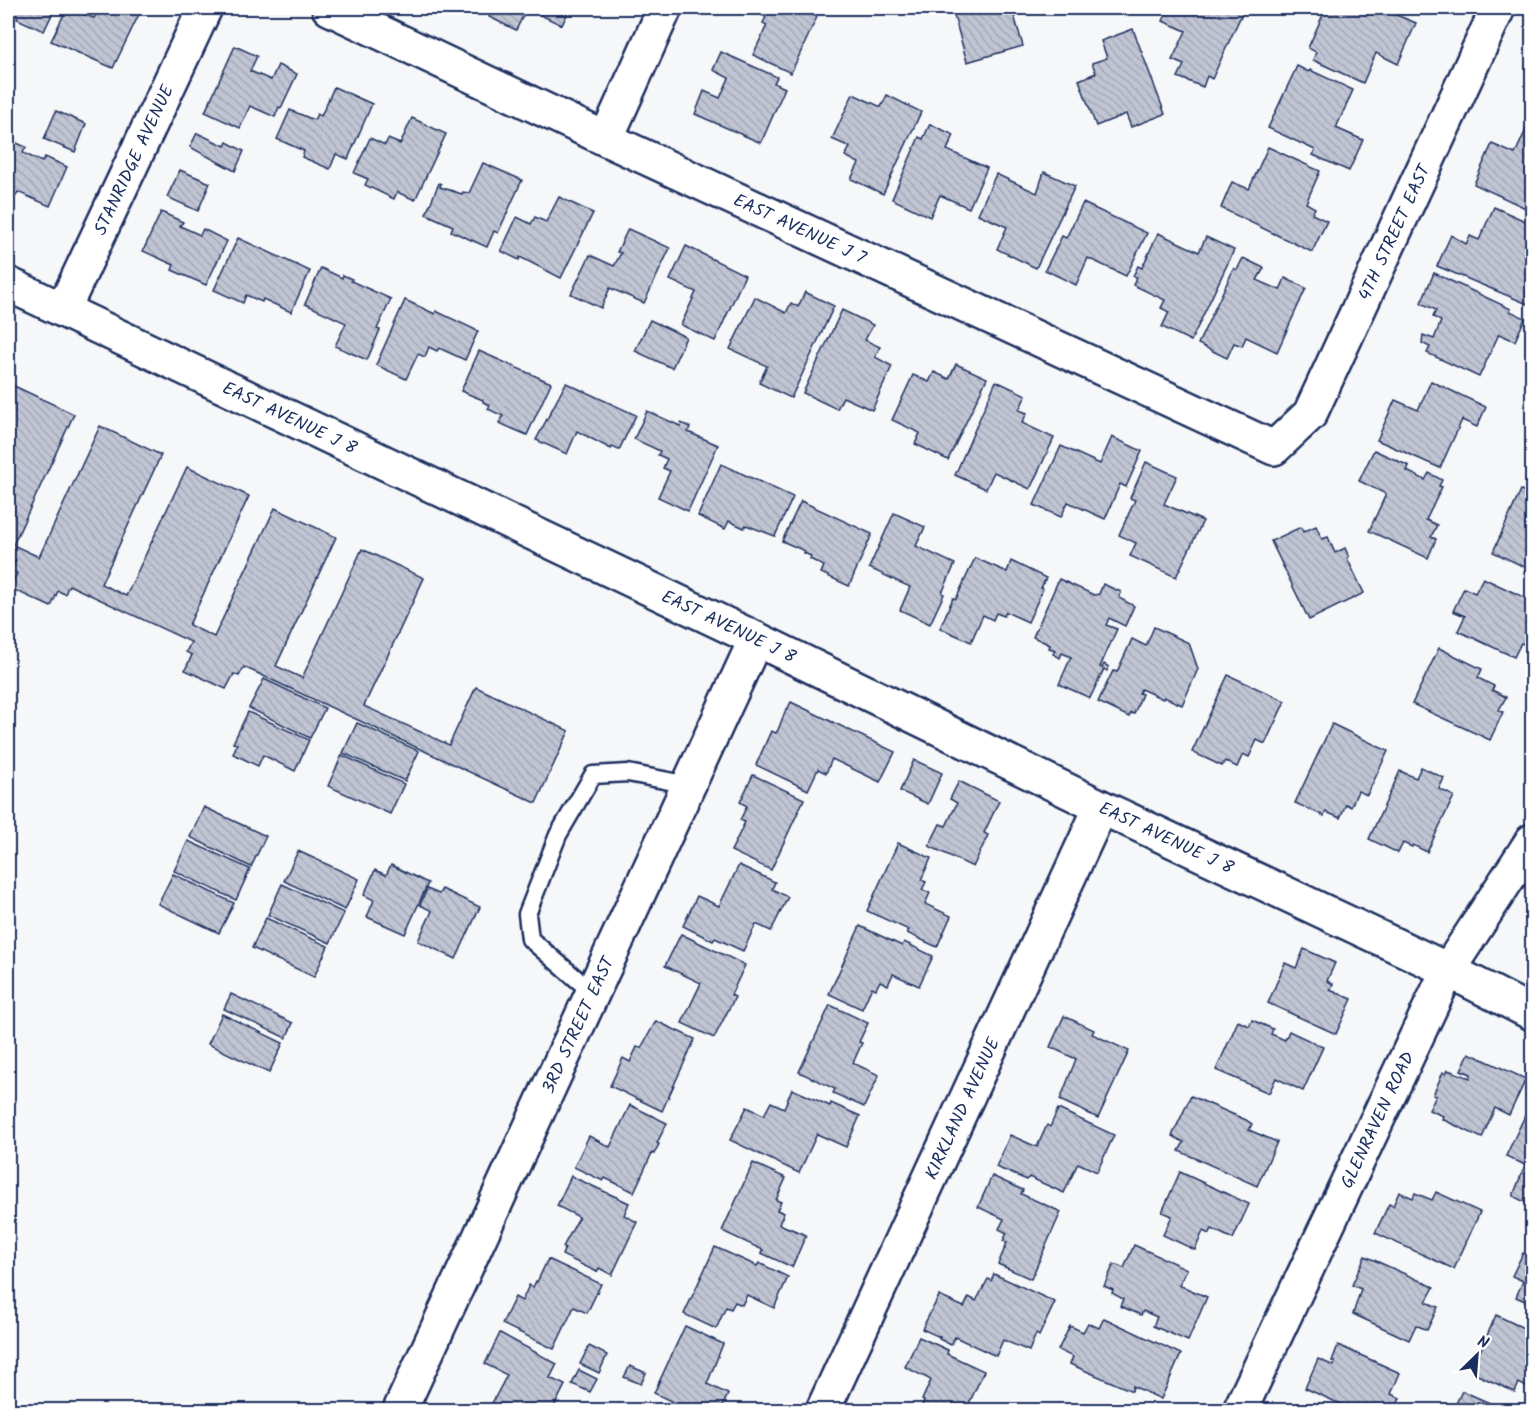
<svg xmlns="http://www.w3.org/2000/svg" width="1540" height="1418" viewBox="0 0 1540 1418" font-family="Kalam,sans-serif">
<defs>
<pattern id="building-back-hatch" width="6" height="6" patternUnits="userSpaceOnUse" patternTransform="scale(1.5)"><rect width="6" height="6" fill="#c0c4d3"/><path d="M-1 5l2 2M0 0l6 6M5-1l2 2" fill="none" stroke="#a4a9b8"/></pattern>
</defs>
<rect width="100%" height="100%" fill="#f6f7f9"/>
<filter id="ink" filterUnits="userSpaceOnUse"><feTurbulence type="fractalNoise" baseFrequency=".0167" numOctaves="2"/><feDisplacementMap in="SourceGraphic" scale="12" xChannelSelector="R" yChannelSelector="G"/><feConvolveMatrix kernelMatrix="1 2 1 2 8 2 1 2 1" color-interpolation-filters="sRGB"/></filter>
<g filter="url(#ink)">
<g fill="url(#building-back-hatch)" stroke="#1b2f5e" stroke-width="1.5">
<polygon points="8,8 55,8 44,31 17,19 18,17 8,12"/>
<polygon points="67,8 94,18 99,8 142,8 113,68 51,41"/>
<polygon points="493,8 527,8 516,30 489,17"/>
<polygon points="533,8 570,8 562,25 540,15 542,11"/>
<polygon points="745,8 796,8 817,17 791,73 753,55 767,25 763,23 766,17"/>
<polygon points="952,8 1022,8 1022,9 1013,12 1023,46 967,62"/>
<polygon points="1169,8 1244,9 1212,79 1207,76 1203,87 1178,77 1184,65 1172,60 1186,31 1163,21"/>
<polygon points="1326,8 1379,8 1416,23 1398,64 1376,53 1363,83 1313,60 1316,52 1308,48"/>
<polygon points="1133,29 1165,114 1131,127 1126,114 1096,126 1079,80 1096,73 1092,63 1107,58 1101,41"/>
<polygon points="235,46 257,56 250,71 271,80 278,65 297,74 281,108 279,107 275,117 250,106 240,128 205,112"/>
<polygon points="721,52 777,77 774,83 785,88 761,143 695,114 704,91 720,98 729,78 713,70"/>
<polygon points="1297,66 1309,72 1310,70 1353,90 1336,128 1363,140 1349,171 1313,155 1315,150 1268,128"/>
<polygon points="334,87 372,104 348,159 336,154 330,169 302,157 304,151 277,139 290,110 314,120 317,114 321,116"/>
<polygon points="853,94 881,107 887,95 921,112 883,194 851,179 859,163 845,156 850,147 832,139"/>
<polygon points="56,111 86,124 75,152 44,139"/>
<polygon points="412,118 446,134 415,200 397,192 394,199 365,185 368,179 354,173 370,138 385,145 388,139 400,144"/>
<polygon points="930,124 954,135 947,150 987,168 969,208 940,195 930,217 892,199 919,137 923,139"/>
<polygon points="1528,125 1532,127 1532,211 1474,184 1492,144 1515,154"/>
<polygon points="197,133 225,146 227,142 244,151 235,171 190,147"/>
<polygon points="8,139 26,147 23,153 42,162 45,157 67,167 50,206 18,192 16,196 8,193"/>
<polygon points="1268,147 1320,171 1306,203 1315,208 1312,214 1327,221 1312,252 1221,208 1232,182 1249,189"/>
<polygon points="483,163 522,180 498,233 494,231 487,247 451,231 453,226 426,214 439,183 441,184 440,187 462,194 463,192 469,193"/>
<polygon points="180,170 210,183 198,211 167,197"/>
<polygon points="1044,172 1075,186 1036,268 997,249 1007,227 978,214 996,174 1037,193"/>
<polygon points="559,197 593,213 561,278 520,257 519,260 501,251 517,217 531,224 535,217 546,222"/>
<polygon points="1083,203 1147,233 1126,276 1088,258 1076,285 1045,270 1062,236 1066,238"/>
<polygon points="1494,207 1532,224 1532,259 1525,274 1532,277 1532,300 1530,305 1437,266 1451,235 1466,244 1470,236 1479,240"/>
<polygon points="161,212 183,222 180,226 200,235 203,229 227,241 206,285 172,270 174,265 143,251"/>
<polygon points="628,229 670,248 644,303 610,288 601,308 571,294 590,255 614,266 621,253 617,252"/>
<polygon points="1158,233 1199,252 1206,237 1234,250 1191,341 1162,327 1169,312 1161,308 1165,300 1133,285 1137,277 1133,276 1138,266 1142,268"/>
<polygon points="238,238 310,271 291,312 263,299 262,302 246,295 243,303 214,290"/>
<polygon points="686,246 745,275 715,341 681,325 696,292 670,280"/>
<polygon points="1243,258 1264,268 1257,280 1280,290 1285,278 1306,288 1277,352 1246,337 1242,346 1234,343 1227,358 1198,344 1234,268 1237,270"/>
<polygon points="321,268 342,278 343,275 352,279 351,281 391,299 377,329 380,330 367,360 335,346 346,323 305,304"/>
<polygon points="1434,273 1511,309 1510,311 1525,318 1515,341 1499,334 1479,377 1427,353 1430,347 1422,343 1423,335 1434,339 1441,321 1433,317 1436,310 1421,303"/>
<polygon points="805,292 834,306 791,398 759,383 767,366 730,349 755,297 786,313 791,303 798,307"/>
<polygon points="405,300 435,314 436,311 478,331 465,360 439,348 437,351 429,347 425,357 418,354 406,379 376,365"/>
<polygon points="842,310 873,325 865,340 880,347 875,357 892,366 872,410 843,397 837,409 803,393"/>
<polygon points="650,320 686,337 672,368 635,351"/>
<polygon points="479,351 551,383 527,435 499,423 503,416 488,409 490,405 483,402 483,400 461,391"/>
<polygon points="956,364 987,378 948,460 915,444 920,433 892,420 913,375 929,382 934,372 949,379"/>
<polygon points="996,381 1026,395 1019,410 1027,413 1022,423 1054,438 1030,489 994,472 986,489 955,475"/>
<polygon points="1431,381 1486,407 1477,427 1462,420 1440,468 1377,440 1395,400 1418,410"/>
<polygon points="566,383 636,415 619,450 612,447 611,449 577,431 567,454 536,440"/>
<polygon points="12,385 74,414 13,545 39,557 100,426 161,455 101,584 126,596 187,467 249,496 189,625 214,637 275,508 336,537 276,666 302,678 362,549 424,578 364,706 449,745 476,687 569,731 536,803 244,667 239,676 234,674 226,689 185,670 192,655 186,652 191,642 69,585 65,594 58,591 51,607 10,588 17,573 11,570 16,560 8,556 8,395"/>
<polygon points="647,411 680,426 681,423 690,427 688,432 718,445 688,511 658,497 670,471 663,468 667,459 658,455 660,451 634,439"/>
<polygon points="1112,437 1142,451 1126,487 1120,484 1105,519 1068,502 1061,517 1034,505 1061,446 1100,464"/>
<polygon points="1374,450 1409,466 1407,471 1425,480 1429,473 1442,480 1439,486 1442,487 1426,520 1437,525 1431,537 1436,539 1428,558 1369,531 1386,494 1359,481"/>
<polygon points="1146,462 1177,476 1164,504 1203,521 1176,577 1130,556 1136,543 1119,535 1135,500 1130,498"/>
<polygon points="721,464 793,497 775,536 746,525 744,528 729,521 725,529 698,516"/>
<polygon points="1521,490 1532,495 1532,577 1524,573 1527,568 1493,552"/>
<polygon points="801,501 872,534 849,586 821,573 824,566 810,559 811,556 804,553 805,551 782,541"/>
<polygon points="894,513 925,527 916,546 955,564 942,593 944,594 930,624 900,610 910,587 869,568"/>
<polygon points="1316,526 1322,539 1328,537 1335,553 1345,548 1349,557 1347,558 1364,593 1309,620 1271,541 1301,527 1303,532"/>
<polygon points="975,558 1007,572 1011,561 1046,578 1041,588 1043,589 1028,622 1006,612 1004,616 996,613 993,620 983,615 971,642 940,628 953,598 956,599"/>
<polygon points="1483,578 1532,601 1532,637 1528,635 1524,644 1521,643 1514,657 1458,631 1465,616 1453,611 1464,588 1475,593"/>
<polygon points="1059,579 1094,595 1099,594 1103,584 1121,592 1119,598 1134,606 1125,626 1109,618 1106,625 1117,629 1100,667 1102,668 1104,664 1109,667 1107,671 1104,669 1090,698 1059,684 1071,657 1062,653 1060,658 1053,654 1055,650 1049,648 1050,645 1033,637"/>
<polygon points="1154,627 1189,643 1198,669 1182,705 1164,697 1163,699 1141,689 1139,693 1142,694 1134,714 1131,713 1129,717 1098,702 1113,671 1117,672 1132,639 1146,646"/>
<polygon points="1439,648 1482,669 1478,678 1494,686 1492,690 1506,697 1499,710 1503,712 1490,740 1412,704"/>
<polygon points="1228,675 1285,701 1265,744 1257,740 1249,757 1243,754 1237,767 1225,761 1222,766 1192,752"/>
<polygon points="264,679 325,708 310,738 249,708"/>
<polygon points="791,702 895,752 880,782 832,759 826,773 818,769 808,790 756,765 771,731 776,733 778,730 786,709 787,710"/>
<polygon points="248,712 309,740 295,771 263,755 258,766 233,754 237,744 233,743"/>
<polygon points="357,723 419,751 405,781 343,753"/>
<polygon points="1332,724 1388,751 1367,795 1358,791 1351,807 1346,804 1340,818 1326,812 1324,816 1295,803"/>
<polygon points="342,755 404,784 390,814 328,786"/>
<polygon points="914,760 942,773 928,804 900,791"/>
<polygon points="1421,767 1444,778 1439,789 1454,796 1427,852 1413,845 1412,847 1403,843 1398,853 1369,839 1400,771 1416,778"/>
<polygon points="753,775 804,799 771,870 731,851 745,822 740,820 747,806 740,802"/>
<polygon points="959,781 999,801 984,833 988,835 973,867 929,846 940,824 946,826 957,803 950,799"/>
<polygon points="204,807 266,836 251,867 190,837"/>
<polygon points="188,841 250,869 236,900 174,871"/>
<polygon points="898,843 931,858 921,880 926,882 922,890 930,893 925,904 951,916 937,947 907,933 909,930 867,911"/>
<polygon points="298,851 359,879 345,910 284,881"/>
<polygon points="391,865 428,883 405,934 367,917 374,900 364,895 375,870 386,875"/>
<polygon points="739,865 775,882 772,889 788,897 771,931 756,924 743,951 715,938 713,941 683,926 697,896 719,906"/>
<polygon points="173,874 234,903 219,933 158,904"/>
<polygon points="282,884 344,913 330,943 268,915"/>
<polygon points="427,889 439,894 442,889 480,907 456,959 418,941 432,911 420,905"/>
<polygon points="266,918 328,946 314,977 252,948"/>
<polygon points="860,926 902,946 904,942 933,956 919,986 893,974 888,985 880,981 876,989 872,987 862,1009 829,994"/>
<polygon points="681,934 745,965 731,995 735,997 714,1038 682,1023 701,983 665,966"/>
<polygon points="1304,949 1335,963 1327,981 1333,984 1330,990 1352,999 1336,1034 1268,1003 1285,963 1296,968"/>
<polygon points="231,994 293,1023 286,1038 224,1009"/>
<polygon points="830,1005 868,1023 859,1042 862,1043 853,1063 879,1075 864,1107 833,1093 835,1089 799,1072"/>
<polygon points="222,1014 283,1043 269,1073 208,1044"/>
<polygon points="1064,1016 1094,1030 1092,1034 1129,1051 1098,1118 1060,1100 1076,1059 1050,1047"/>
<polygon points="1252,1020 1273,1029 1271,1034 1285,1040 1289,1031 1323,1047 1303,1091 1276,1078 1269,1093 1216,1070 1238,1021 1249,1026"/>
<polygon points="656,1021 695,1039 662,1111 610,1086 623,1058 630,1062 637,1047 641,1048"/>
<polygon points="1469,1053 1526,1079 1509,1115 1495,1108 1482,1138 1442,1119 1443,1116 1429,1110 1436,1096 1433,1095 1443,1072 1446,1074 1448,1070 1470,1078 1471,1074 1461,1070"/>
<polygon points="792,1089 830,1106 831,1103 860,1116 846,1147 817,1134 799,1173 730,1140 747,1107 764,1115 771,1102 784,1108"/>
<polygon points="1191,1096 1246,1120 1252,1124 1249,1130 1277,1142 1257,1186 1179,1151 1184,1142 1172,1136"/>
<polygon points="1531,1103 1532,1104 1532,1206 1513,1196 1525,1165 1506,1156"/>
<polygon points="630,1105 667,1123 657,1143 659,1144 654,1154 652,1153 634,1192 605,1178 603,1181 574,1167 589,1136 610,1147"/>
<polygon points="1058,1109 1114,1135 1097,1172 1078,1163 1064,1193 1029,1177 1027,1180 996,1167 1010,1135 1037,1147 1047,1125 1050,1127"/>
<polygon points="753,1163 786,1178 776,1200 781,1202 777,1210 784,1213 779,1224 806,1235 792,1267 761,1253 763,1250 722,1231"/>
<polygon points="1180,1172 1249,1204 1233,1239 1212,1229 1209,1234 1203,1231 1195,1250 1163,1235 1172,1216 1162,1212"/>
<polygon points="571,1176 629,1203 624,1215 637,1222 612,1275 599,1268 597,1272 562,1255 565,1248 563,1247 579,1217 557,1206"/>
<polygon points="992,1176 1023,1190 1021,1194 1061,1212 1031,1279 998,1264 1007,1243 1003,1241 1007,1233 999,1229 1004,1219 978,1207"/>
<polygon points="1399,1192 1413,1198 1415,1193 1432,1200 1436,1192 1480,1212 1454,1269 1375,1233 1389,1204 1393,1206"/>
<polygon points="1134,1245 1187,1269 1179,1285 1207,1297 1188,1341 1153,1326 1157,1317 1143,1311 1141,1315 1120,1306 1123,1299 1112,1293 1113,1290 1104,1286 1114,1264 1124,1268"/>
<polygon points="715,1247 757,1266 759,1263 788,1277 774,1308 747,1295 742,1305 735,1302 731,1309 726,1307 716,1329 684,1314"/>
<polygon points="1523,1253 1532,1258 1532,1304 1516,1297 1523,1281 1512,1276"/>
<polygon points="1365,1256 1434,1287 1426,1302 1438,1307 1427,1330 1416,1325 1409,1340 1353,1314 1361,1289 1352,1285"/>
<polygon points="548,1259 601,1284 587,1313 574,1307 554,1349 502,1324 515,1297 522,1301 529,1285 533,1287 536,1281 537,1282"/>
<polygon points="994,1274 1055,1302 1039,1336 1036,1334 1029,1351 1003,1340 996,1356 955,1337 951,1345 939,1339 940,1337 922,1329 939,1296 964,1307 969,1297 976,1301 988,1279 991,1281"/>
<polygon points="1496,1315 1532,1332 1532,1390 1519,1383 1515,1392 1471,1372"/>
<polygon points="1104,1318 1181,1354 1161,1399 1133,1386 1132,1391 1070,1364 1073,1357 1058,1350 1070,1326 1083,1332 1088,1323 1099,1328"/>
<polygon points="685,1326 723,1344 707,1384 728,1394 721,1410 689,1410 654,1393"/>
<polygon points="500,1333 557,1364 550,1378 565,1385 553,1409 557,1410 491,1410 490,1407 507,1375 485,1364"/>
<polygon points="919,1337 948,1350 947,1354 984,1371 966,1410 920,1410 924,1401 922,1400 931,1380 905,1367"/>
<polygon points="1338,1345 1400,1373 1391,1394 1400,1398 1395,1410 1345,1410 1347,1407 1305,1388 1318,1359 1334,1366 1335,1362 1332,1361"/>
<polygon points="589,1346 607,1355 599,1373 580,1364"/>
<polygon points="630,1366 646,1373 641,1384 624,1377"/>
<polygon points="579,1370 597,1379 590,1392 572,1384"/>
<polygon points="1462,1391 1506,1410 1453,1410"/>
</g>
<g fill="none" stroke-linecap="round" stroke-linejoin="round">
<g stroke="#1b2f5e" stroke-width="21">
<polyline id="lane" points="593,993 530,939 527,914 558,835 593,775 628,773 689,785"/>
</g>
<g stroke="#1b2f5e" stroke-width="38">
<g id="street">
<path id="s1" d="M329,8L606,139L1274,448L1310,414L1498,8"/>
<polyline points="606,139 665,8"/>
<path id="s2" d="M8,284L756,639L1101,807L1448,970L1532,1013"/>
<path id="s3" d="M63,310L205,8"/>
<path id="s4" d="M400,1410L756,639"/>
<path id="s5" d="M823,1410L1101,807"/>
<path id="s6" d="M1240,1410L1448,970L1532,841"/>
</g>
</g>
<use href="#lane" stroke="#fff" stroke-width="16"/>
<use href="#street" stroke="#fff" stroke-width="33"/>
</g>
</g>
<g text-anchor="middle" stroke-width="5" stroke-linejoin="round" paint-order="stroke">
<g font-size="18" fill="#1b2f5e" stroke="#fff">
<text dy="6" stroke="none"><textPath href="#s3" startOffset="166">STANRIDGE AVENUE</textPath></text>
<text dy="6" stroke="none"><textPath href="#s1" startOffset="520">EAST AVENUE J 7</textPath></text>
<text dy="6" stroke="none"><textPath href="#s1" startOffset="1292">4TH STREET EAST</textPath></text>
<text dy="6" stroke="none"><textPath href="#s2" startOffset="312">EAST AVENUE J 8</textPath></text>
<text dy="6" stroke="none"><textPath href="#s2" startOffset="798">EAST AVENUE J 8</textPath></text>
<text dy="6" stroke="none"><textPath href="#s2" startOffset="1284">EAST AVENUE J 8</textPath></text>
<text dy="6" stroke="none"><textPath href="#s4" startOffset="424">3RD STREET EAST</textPath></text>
<text dy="6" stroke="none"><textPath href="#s5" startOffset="332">KIRKLAND AVENUE</textPath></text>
<text dy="6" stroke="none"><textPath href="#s6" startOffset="321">GLENRAVEN ROAD</textPath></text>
</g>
</g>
<rect width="1540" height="1418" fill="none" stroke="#fff" stroke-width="30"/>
<rect x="15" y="15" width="1510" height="1388" fill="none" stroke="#1b2f5e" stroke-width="2" filter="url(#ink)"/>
<g transform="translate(1477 1355) rotate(25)" stroke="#ffffff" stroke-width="4.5" paint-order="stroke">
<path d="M0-4.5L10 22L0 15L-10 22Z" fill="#1b2f5e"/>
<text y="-9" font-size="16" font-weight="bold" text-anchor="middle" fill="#1b2f5e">N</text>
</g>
</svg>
